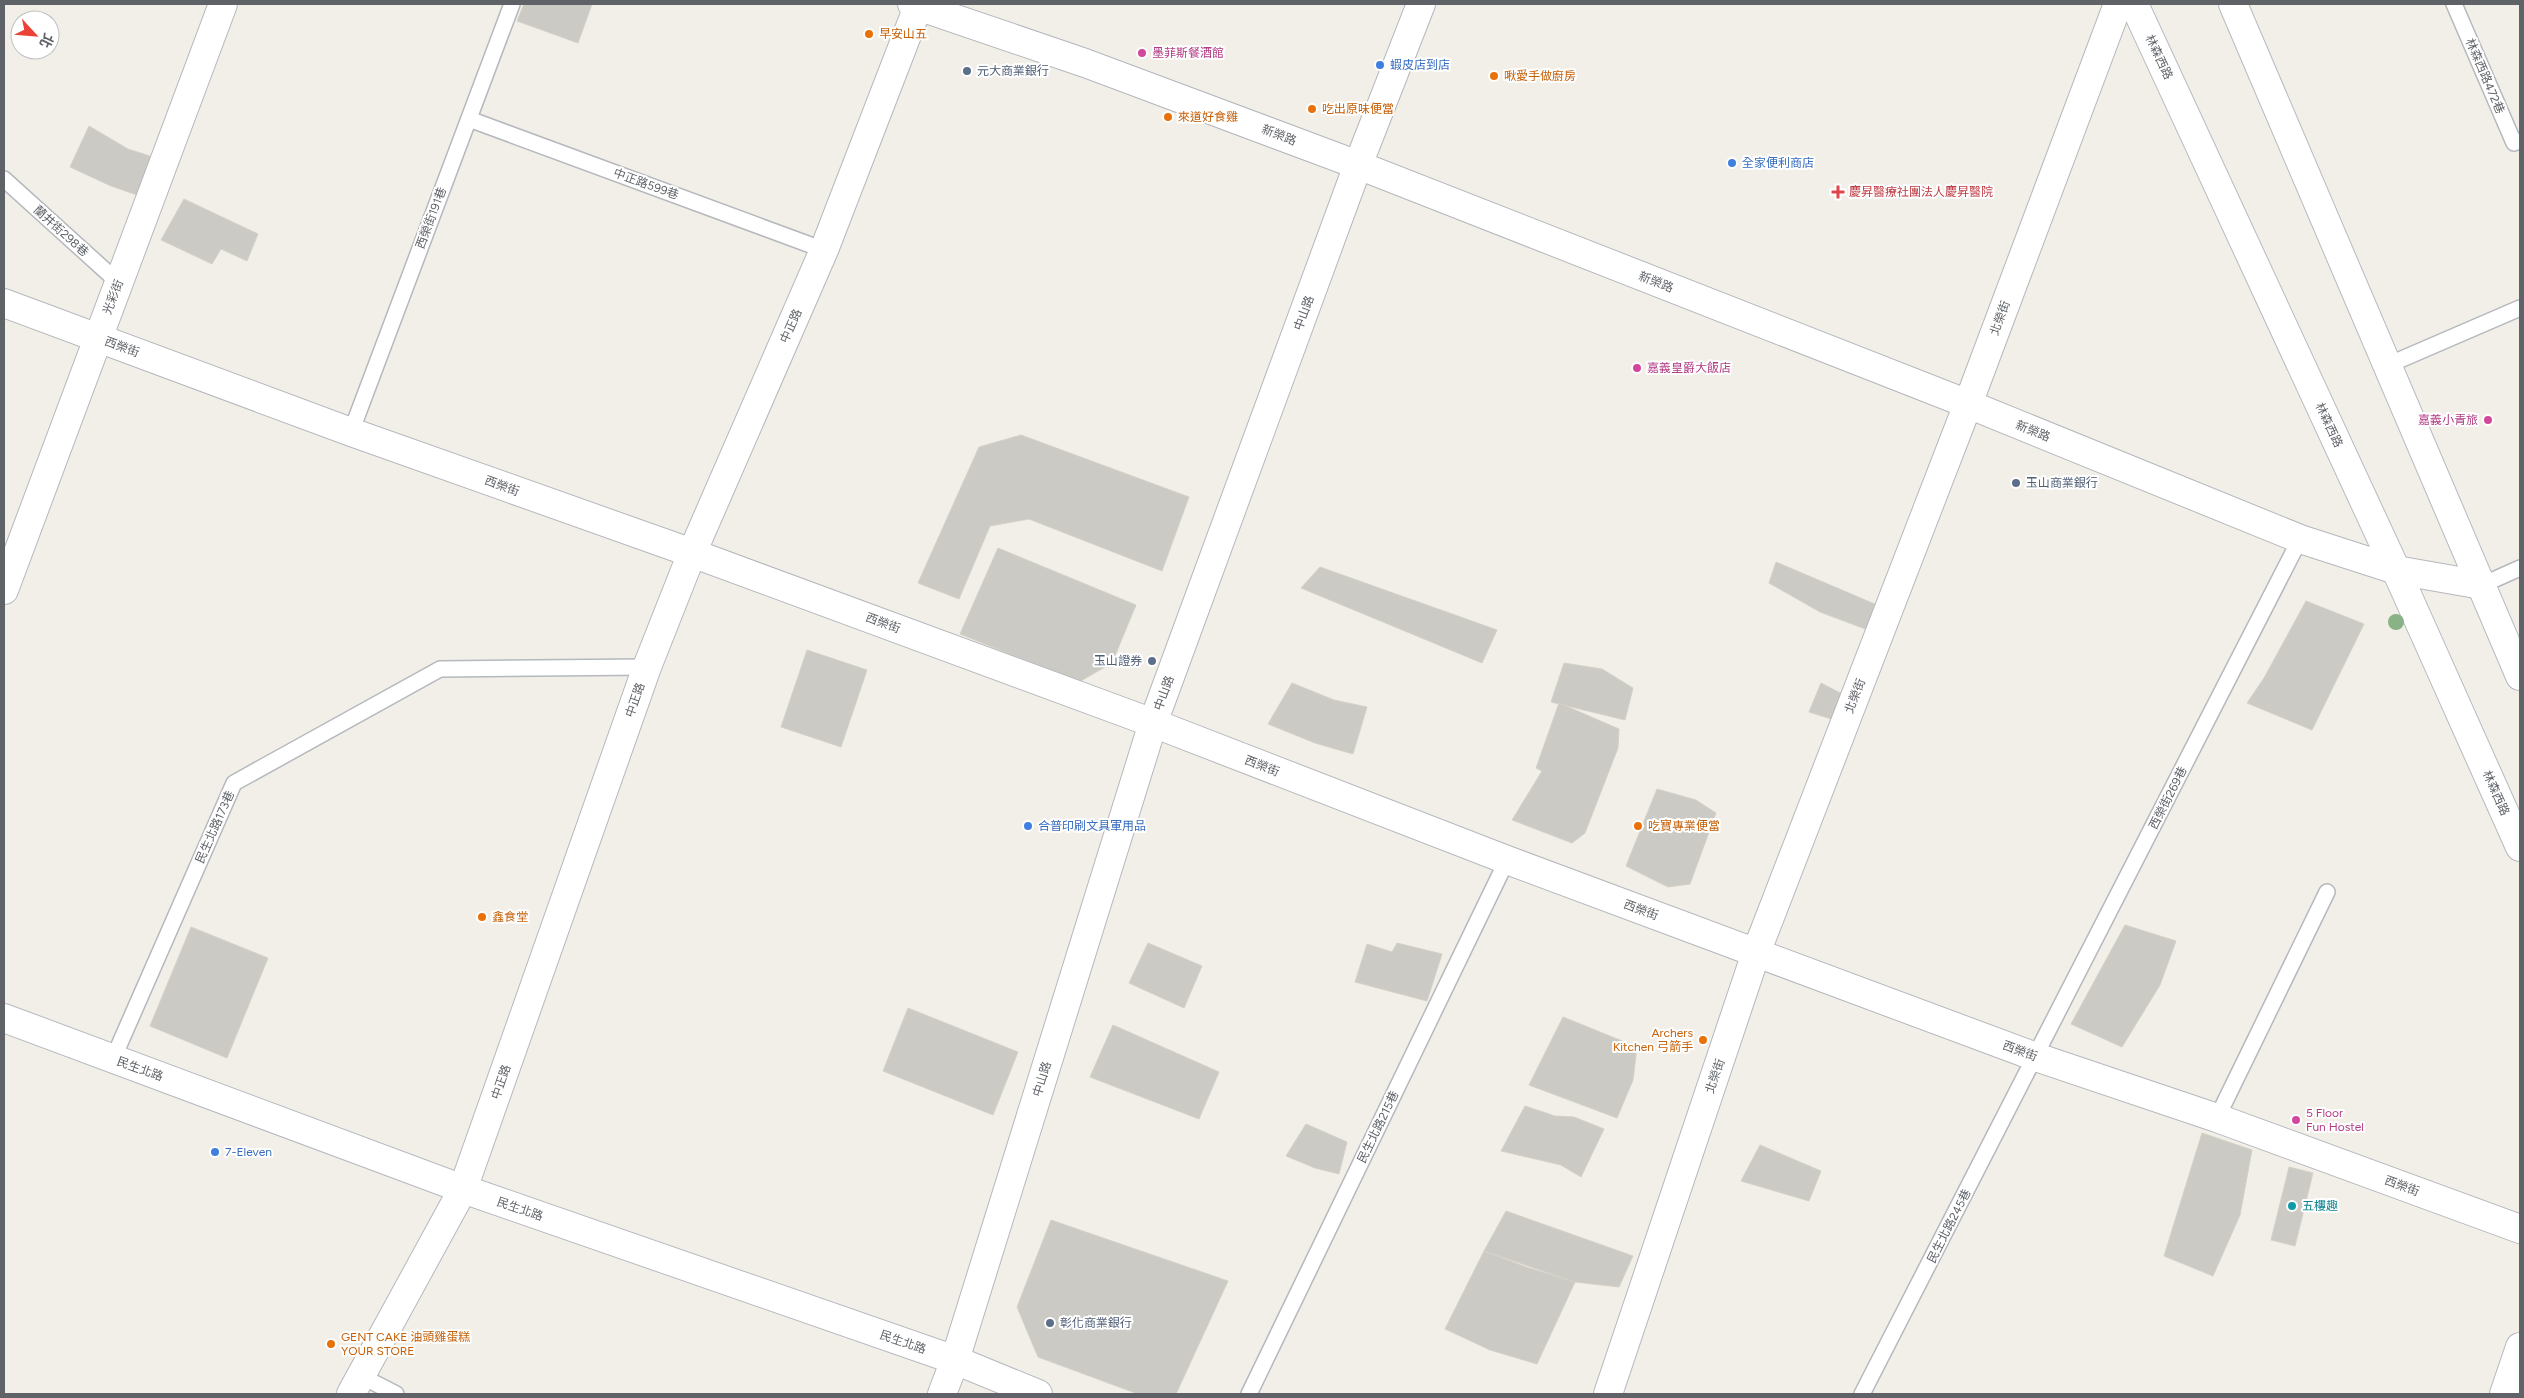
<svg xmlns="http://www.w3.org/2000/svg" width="2524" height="1398" viewBox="0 0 2524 1398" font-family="Figtree,'Noto Sans TC',sans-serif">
<rect width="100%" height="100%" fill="#f1efe8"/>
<g fill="#cccac5" stroke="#d6d1c6">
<polygon points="524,4 592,4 578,43 517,21"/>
<polygon points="89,126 128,149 156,158 143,197 111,186 70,167"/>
<polygon points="184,199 258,234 247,261 221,249 212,264 161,240"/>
<polygon points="1021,435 1189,497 1162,571 1029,519 990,526 959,599 918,583 979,447"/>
<polygon points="998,548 1136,605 1112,663 1079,682 960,634"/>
<polygon points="1776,562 1877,605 1868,630 1820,612 1769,583"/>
<polygon points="1320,567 1497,630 1482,663 1301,588"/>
<polygon points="2306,601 2364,624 2312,730 2247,703 2264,678"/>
<polygon points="807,650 867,670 841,747 781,727"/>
<polygon points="1564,663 1602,669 1633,688 1625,720 1551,702"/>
<polygon points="1292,683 1334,700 1367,707 1353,754 1315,743 1268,724"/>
<polygon points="1821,683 1848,697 1841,722 1809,712"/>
<polygon points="1559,703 1619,729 1618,748 1585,833 1572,843 1512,820 1542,771 1536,768"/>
<polygon points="1657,789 1696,800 1716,813 1690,884 1668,887 1626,866"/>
<polygon points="2125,925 2176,941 2160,985 2122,1047 2071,1024"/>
<polygon points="191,927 268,958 227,1058 150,1026"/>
<polygon points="1148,943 1202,966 1184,1008 1129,983"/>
<polygon points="1397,943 1442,954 1427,1001 1355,982 1367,944 1392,952"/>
<polygon points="908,1008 1018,1052 993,1115 883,1071"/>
<polygon points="1563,1017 1637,1047 1633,1080 1617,1118 1529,1085"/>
<polygon points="1113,1025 1219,1072 1199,1119 1090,1077"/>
<polygon points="1525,1106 1555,1116 1574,1117 1604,1129 1581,1177 1561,1165 1501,1151"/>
<polygon points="1306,1124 1347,1142 1339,1174 1315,1168 1286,1156"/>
<polygon points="2202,1133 2252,1150 2240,1215 2213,1276 2164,1256"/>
<polygon points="1760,1145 1821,1171 1809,1201 1741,1181"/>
<polygon points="2289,1167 2313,1173 2295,1246 2271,1240"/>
<polygon points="1506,1211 1633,1256 1619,1287 1575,1282 1484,1251"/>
<polygon points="1051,1220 1228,1281 1176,1394 1138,1394 1038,1357 1017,1307"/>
<polygon points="1484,1251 1526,1267 1575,1282 1537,1364 1490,1350 1445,1329"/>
</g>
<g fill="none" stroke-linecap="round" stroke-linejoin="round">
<g stroke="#b5b8bc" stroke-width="18">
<g id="service">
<polyline points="2454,4 2514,143 2520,141"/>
<polyline points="469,119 824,250"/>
<polyline points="4,179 119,283"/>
<polyline points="2388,365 2520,308"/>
<polyline points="351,432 512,4"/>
<polyline points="2482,585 2520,568"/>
<polyline points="113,1059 234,783 440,669 647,667"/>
<polyline points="2217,1118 2327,892"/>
<polyline points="361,1376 396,1394"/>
<polyline points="1249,1394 1507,860"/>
<polyline points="1862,1394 2300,539"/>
</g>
</g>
<g stroke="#b5b8bc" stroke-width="30">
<g id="minor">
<polyline points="912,4 1085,63 1358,165 1968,404 2300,539 2396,570 2482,585"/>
<polyline points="4,303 351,432 692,553 1153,723 1507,860 2036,1057 2217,1118 2520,1229"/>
<polyline points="4,590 223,4"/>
<polyline points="351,1394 463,1189 647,667 692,553 824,250 919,4"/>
<polyline points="1608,1394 1756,953 1968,404 2118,4"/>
<polyline points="2504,1394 2520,1347"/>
</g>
</g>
<g stroke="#b5b8bc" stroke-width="30">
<polyline id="tertiary" points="942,1394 955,1360 1153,723 1358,165 1421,4"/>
</g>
<g stroke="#b6babf" stroke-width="30">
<g id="secondary">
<polyline points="2134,4 2396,570 2520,847"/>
<polyline points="2233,4 2520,676"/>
<polyline points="4,1018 463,1189 955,1360 1038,1394"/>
</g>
</g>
<use href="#service" stroke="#fff" stroke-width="15"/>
<use href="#minor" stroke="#fff" stroke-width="28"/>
<use href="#tertiary" stroke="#fff" stroke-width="28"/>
<use href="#secondary" stroke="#fff" stroke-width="28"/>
</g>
<circle fill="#89b387" cx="2396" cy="622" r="8"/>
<g fill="#e8710a" stroke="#fff" stroke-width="2">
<circle cx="869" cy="34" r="5"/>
<circle cx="1494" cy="76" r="5"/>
<circle cx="1312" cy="109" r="5"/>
<circle cx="1168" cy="117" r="5"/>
<circle cx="1638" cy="826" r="5"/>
<circle cx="482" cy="917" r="5"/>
<circle cx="1703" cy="1040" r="5"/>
<circle cx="331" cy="1344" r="5"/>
</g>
<g fill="#d1479c" stroke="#fff" stroke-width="2">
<circle cx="1142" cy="53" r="5"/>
<circle cx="1637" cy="368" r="5"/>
<circle cx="2488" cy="420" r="5"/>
<circle cx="2296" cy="1120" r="5"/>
</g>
<g fill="#3f7fe0" stroke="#fff" stroke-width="2">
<circle cx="1380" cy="65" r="5"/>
<circle cx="1732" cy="163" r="5"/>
<circle cx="1028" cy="826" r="5"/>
<circle cx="215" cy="1152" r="5"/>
</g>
<g fill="#5c6f8a" stroke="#fff" stroke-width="2">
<circle cx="967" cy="71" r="5"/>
<circle cx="2016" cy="483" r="5"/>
<circle cx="1152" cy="661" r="5"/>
<circle cx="1050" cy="1323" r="5"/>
</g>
<path fill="#e0444e" stroke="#fff" stroke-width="2" d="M1835.5 184.5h5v5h5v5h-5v5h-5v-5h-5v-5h5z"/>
<circle fill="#0f9aa8" stroke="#fff" stroke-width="2" cx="2292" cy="1206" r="5"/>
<g text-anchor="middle" stroke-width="4" stroke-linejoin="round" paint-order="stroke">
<g font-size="12" fill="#c56008" stroke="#fff" text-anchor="start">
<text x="879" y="38">早安山五</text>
<text x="1504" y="80">啾愛手做廚房</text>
<text x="1322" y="113">吃出原味便當</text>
<text x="1178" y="121">來道好食雞</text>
<text x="1648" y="830">吃寶專業便當</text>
<text x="492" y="921">鑫食堂</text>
<text x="1693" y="1037" text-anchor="end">Archers<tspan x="1693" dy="14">Kitchen 弓箭手</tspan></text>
<text x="341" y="1341">GENT CAKE 油頭雞蛋糕<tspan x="341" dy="14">YOUR STORE</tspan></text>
</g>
<g font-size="12" fill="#b23c85" stroke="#fff" text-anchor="start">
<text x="1152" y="57">墨菲斯餐酒館</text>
<text x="1647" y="372">嘉義皇爵大飯店</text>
<text x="2478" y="424" text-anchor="end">嘉義小青旅</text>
<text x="2306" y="1117">5 Floor<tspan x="2306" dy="14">Fun Hostel</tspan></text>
</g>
<g font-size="12" fill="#5f6368" stroke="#fff">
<text transform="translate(2159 57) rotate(65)" y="4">林森西路</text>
<text transform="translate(2485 76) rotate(67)" y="4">林森西路472巷</text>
<text transform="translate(1279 135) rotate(21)" y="4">新榮路</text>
<text transform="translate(646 184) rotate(20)" y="4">中正路599巷</text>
<text transform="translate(431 218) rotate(-69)" y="4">西榮街191巷</text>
<text transform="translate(61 231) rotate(42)" y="4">蘭井街298巷</text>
<text transform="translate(1656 282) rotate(21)" y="4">新榮路</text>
<text transform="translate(113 297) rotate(-69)" y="4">光彩街</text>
<text transform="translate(1304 313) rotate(-70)" y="4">中山路</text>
<text transform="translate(2000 318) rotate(-70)" y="4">北榮街</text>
<text transform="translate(791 326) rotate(-66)" y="4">中正路</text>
<text transform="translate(122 347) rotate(20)" y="4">西榮街</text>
<text transform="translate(2329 425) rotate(65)" y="4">林森西路</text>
<text transform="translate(2033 431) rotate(22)" y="4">新榮路</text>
<text transform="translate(502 486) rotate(20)" y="4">西榮街</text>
<text transform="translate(883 623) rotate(20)" y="4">西榮街</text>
<text transform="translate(1164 693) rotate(-70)" y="4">中山路</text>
<text transform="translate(1855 696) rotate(-69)" y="4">北榮街</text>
<text transform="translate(635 700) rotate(-71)" y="4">中正路</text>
<text transform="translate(1262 766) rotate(21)" y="4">西榮街</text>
<text transform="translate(2496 793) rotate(66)" y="4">林森西路</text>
<text transform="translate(2168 798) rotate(-63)" y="4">西榮街269巷</text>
<text transform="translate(215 827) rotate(-66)" y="4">民生北路173巷</text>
<text transform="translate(1641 910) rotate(20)" y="4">西榮街</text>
<text transform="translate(2020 1051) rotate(20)" y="4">西榮街</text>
<text transform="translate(140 1069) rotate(20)" y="4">民生北路</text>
<text transform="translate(1715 1076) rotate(-71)" y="4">北榮街</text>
<text transform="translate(1042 1079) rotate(-73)" y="4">中山路</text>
<text transform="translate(501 1082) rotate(-71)" y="4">中正路</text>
<text transform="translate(1378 1127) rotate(-64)" y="4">民生北路215巷</text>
<text transform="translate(2402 1186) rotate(20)" y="4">西榮街</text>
<text transform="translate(520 1209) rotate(19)" y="4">民生北路</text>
<text transform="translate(1949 1226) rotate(-63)" y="4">民生北路245巷</text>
<text transform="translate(903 1342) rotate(19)" y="4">民生北路</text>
</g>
<g font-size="12" fill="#366cbe" stroke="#fff" text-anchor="start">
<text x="1390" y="69">蝦皮店到店</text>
<text x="1742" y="167">全家便利商店</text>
<text x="1038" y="830">合普印刷文具軍用品</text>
<text x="225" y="1156">7-Eleven</text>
</g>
<g font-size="12" fill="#4e5e75" stroke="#fff" text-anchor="start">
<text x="977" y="75">元大商業銀行</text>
<text x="2026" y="487">玉山商業銀行</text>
<text x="1142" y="665" text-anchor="end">玉山證券</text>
<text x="1060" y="1327">彰化商業銀行</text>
</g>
<g font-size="12" fill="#be3a42" stroke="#fff" text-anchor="start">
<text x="1849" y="196">慶昇醫療社團法人慶昇醫院</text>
</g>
<g font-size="12" fill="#0d838f" stroke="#fff" text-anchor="start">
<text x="2302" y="1210">五樓趣</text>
</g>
</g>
<rect width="2524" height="1398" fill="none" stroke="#5f6368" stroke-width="10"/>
<g transform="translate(35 35) rotate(116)"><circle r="24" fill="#ffffff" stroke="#bfc1c3"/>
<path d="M0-4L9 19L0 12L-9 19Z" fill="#ea4335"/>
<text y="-8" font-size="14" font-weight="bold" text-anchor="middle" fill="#5f6368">北</text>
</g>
</svg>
